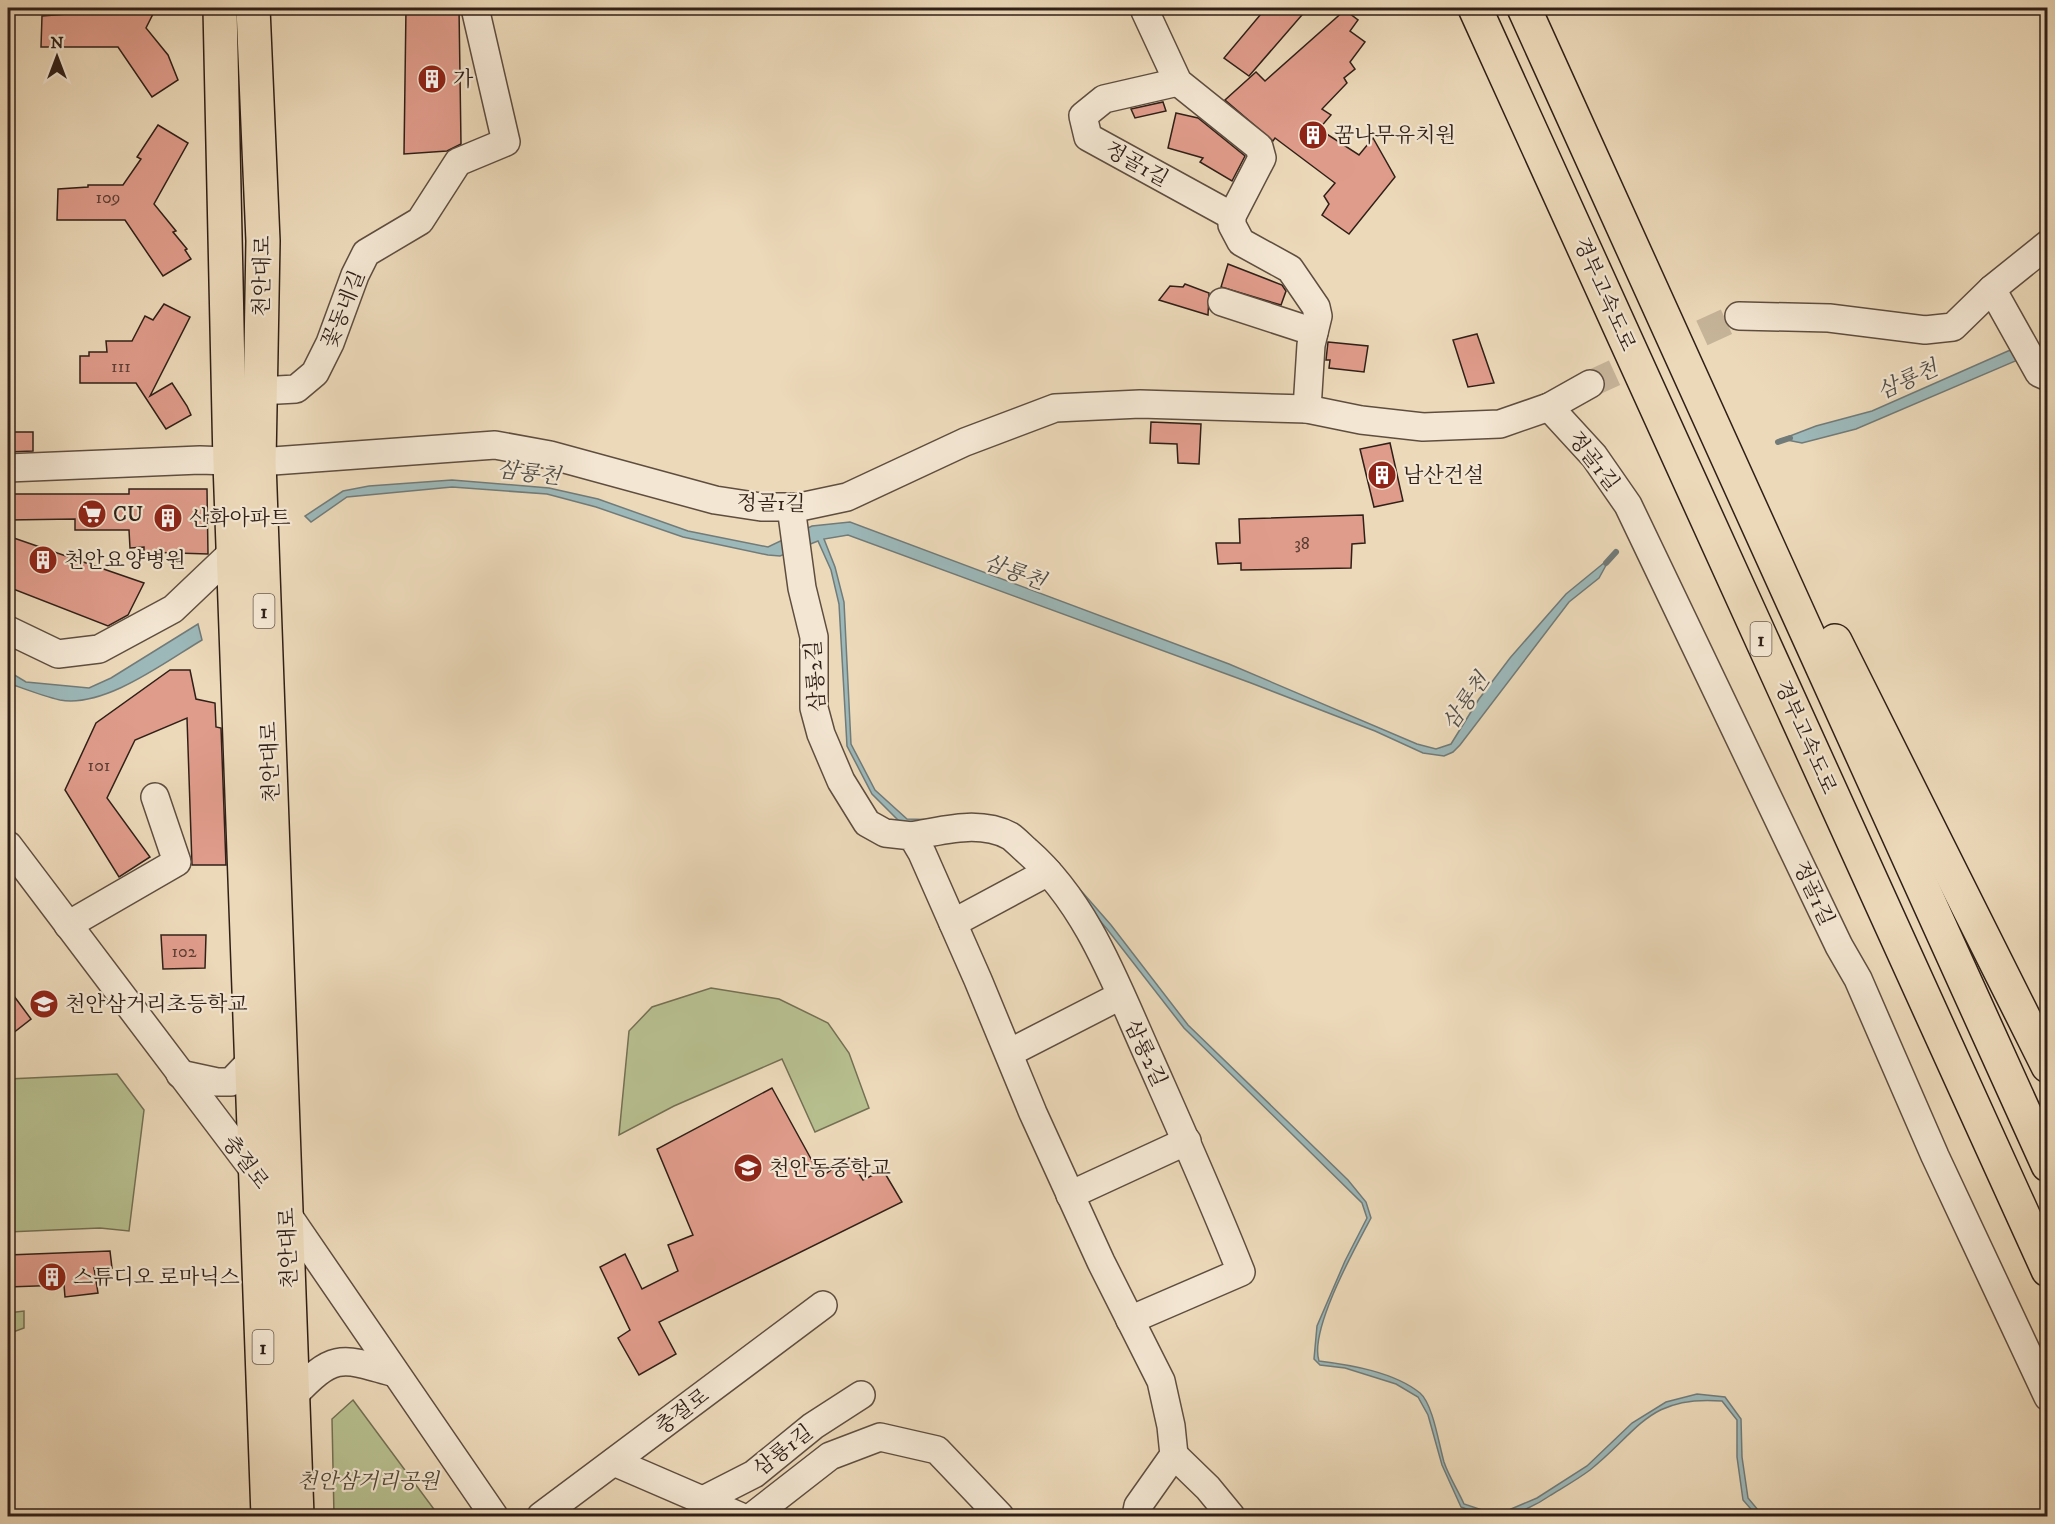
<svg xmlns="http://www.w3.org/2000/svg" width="2055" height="1524" viewBox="0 0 2055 1524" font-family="'IM FELL DW Pica','Noto Serif KR',serif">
<rect width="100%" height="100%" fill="#ecd9b9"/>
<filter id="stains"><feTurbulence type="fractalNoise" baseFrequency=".00333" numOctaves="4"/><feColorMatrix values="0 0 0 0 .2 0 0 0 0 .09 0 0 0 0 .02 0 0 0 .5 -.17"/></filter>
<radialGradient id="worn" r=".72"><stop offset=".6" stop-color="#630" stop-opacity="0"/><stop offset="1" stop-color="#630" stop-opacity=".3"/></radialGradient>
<g fill="#b7bf8f" stroke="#747054" stroke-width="1.5">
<polygon points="711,988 779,999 828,1023 849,1053 869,1108 815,1132 782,1059 674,1106 619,1135 629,1031 652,1007"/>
<polygon points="117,1074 144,1110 129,1231 100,1228 8,1232 8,1079"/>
<polygon points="24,1311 24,1328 8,1334 8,1313"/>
<polygon points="353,1400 439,1516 334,1516 332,1419"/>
</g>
<g fill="#9cb8b9" stroke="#717b79" stroke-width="1.5">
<polygon points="2031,344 2047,350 2047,358 2034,353 1856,429 1802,443 1782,439 1816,426 1872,411 2008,351"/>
<path d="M452,480L549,488L598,499L688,531L768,547L812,526L850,522L1229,664L1417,744L1436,749L1451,744L1479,699L1510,658L1566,594L1610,558L1599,578L1569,602L1460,745L1453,752L1444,756L1423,753L1375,731L1251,683L848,535L824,539L835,567L844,602L851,744L875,790L907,819L1008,822L1042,846L1111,925L1188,1025L1348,1180L1366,1202L1371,1218C1355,1248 1309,1330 1319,1361C1351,1365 1394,1372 1420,1393C1433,1404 1439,1445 1444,1462C1449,1477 1458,1490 1464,1504L1497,1515L1537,1498L1587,1466L1632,1423L1666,1402L1697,1394L1725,1397L1741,1419L1742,1457L1748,1498L1763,1516H1757L1743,1500L1737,1457V1420L1722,1401C1648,1395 1639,1431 1590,1470C1578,1479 1564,1487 1551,1495C1538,1504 1517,1515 1501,1516C1487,1517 1474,1512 1461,1507L1442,1465L1428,1415L1418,1397L1396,1384L1345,1368L1320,1365L1314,1359L1317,1326L1345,1261L1367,1218L1362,1203L1184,1028L1107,929L1039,850L903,825L872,794L847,746L839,604L831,570L818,541L780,556L768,555L683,537L596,507L547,494L452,487L347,497L311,522L305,516L343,491L369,486Z"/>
<path d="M198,624L202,640C165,662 105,708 60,700C43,696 25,689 8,683V671L26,682L89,688L111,678Z"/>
</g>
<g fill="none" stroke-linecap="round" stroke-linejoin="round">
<g stroke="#717b79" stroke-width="6">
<polyline points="1778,442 1790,438"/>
<polyline points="1606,563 1616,552"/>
</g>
</g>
<g fill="#e09c8b" stroke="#302018" stroke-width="1.5">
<polygon points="123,8 156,8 146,28 168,55 178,80 152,97 118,47 41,47 42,16 80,13 80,10 121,10"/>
<polygon points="406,8 459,8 461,144 447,151 404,154"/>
<polygon points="1266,8 1308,8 1249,76 1224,58"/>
<polygon points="1345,10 1358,20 1350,31 1365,42 1350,62 1355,69 1344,78 1347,83 1322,109 1331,115 1319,129 1359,155 1373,138 1395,177 1349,234 1322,215 1329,204 1324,196 1335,183 1275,138 1273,141 1225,100 1256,72 1265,81"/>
<polygon points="1163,102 1166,111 1135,118 1131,109"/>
<polygon points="1176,113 1198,118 1245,156 1232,181 1200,162 1203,158 1168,148"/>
<polygon points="158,125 188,143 154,204 176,231 173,232 187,249 185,250 191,259 163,276 125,220 57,220 58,189 88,187 88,185 123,185 141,159 137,157"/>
<polygon points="1228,264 1282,285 1286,291 1281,305 1221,287"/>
<polygon points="1185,284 1209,293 1208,315 1159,300 1170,286 1183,287"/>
<polygon points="164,304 190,317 150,396 172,383 187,406 191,415 166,429 136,383 80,383 80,356 89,356 89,352 107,352 106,341 132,341 145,316 153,320"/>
<polygon points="1477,334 1494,383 1468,387 1453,340"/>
<polygon points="1328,342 1368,346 1364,372 1329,368 1330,360 1326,360"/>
<polygon points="1151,422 1201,424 1199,464 1178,463 1177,444 1150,443"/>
<polygon points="8,432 33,432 33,451 8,452"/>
<polygon points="1390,443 1403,501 1374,507 1360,449"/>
<polygon points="129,489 207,489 208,554 144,552 144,547 130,548 129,530 75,530 75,519 8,520 8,494 129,494"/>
<polygon points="1363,515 1365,543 1352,544 1351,568 1241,570 1241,563 1218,564 1216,543 1240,543 1239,519"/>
<polygon points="8,536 144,583 128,615 108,626 8,587"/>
<polygon points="170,670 190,670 196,699 215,703 216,727 221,728 226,865 192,865 187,718 135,740 107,798 150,857 119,877 65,790 96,723"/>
<polygon points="161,935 206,935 205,968 163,969"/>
<polygon points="8,988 31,1019 8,1037"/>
<polygon points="772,1088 821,1177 849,1158 863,1180 883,1170 902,1202 659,1322 676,1354 639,1375 618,1338 630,1330 600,1267 625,1254 642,1289 678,1271 668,1245 693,1235 657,1149"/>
<polygon points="110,1251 112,1268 94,1268 98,1293 65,1297 64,1285 8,1287 8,1255"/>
</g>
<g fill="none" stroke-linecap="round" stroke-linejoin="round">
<polyline stroke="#c6b499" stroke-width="27" stroke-dasharray="27 14" stroke-linecap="butt" points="1590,384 1739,316"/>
<g stroke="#5f4e40" stroke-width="30">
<g id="minor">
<polyline points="1145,11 1178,82 1259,147 1262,158 1232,216 1232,225 1241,242 1290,269 1316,307 1318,316 1311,345 1307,409"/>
<polyline points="1178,82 1104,99 1083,116 1088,137 1232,216"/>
<polyline points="1992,289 2039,373 2048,377"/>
<polyline points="1222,302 1314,332"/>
<polyline points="1739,316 1829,318 1925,330 1953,327 1992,289 2048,244"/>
<polyline points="259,391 296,389 315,373 330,343 355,275 366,253 420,221 458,162 506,142 475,8"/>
<polyline points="1549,407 1594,456 1628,505 1839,946 1858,979 1935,1156 2048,1397"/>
<polyline points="8,468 200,460 259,462 495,445 550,455 715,500 761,507 800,507 847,497 965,442 1055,408 1140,404 1307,409 1361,420 1423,427 1500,424 1549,407 1590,384"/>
<polyline points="791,507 802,588 814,637 814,708 821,734 841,781 867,823 885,833 912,836 922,853 978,980 1033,1113 1101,1262 1161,1381 1171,1426 1174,1455 1138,1506 1136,1516"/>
<polyline points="8,630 58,654 99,649 173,609 234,551"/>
<path d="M912,836C944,830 980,820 1010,836C1016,840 1022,847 1027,851C1089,905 1118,990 1151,1062C1182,1132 1213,1201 1241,1272L1130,1320"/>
<polyline points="8,845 287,1214 494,1516"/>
<polyline points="953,923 1048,872"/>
<polyline points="68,925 177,862 155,797"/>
<polyline points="1009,1053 1120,996"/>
<polyline points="180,1074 217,1082 231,1082 254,1058"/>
<polyline points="1070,1195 1187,1141"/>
<path d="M293,1396C334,1353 340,1357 395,1373"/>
<polyline points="1174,1455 1208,1488 1231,1516"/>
<polyline points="614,1462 739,1516"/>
<polyline points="703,1500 754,1474 813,1426 861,1395"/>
<polyline points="541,1516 823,1305"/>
<polyline points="753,1516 830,1456 880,1437 937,1450 1000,1516"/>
</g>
</g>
<g stroke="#302018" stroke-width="36">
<g id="major">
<polyline points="220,8 230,463 268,1516"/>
<polyline points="253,8 263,241 259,462 297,1516"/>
</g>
</g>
<g stroke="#302018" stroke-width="36">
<g id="highway">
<polyline points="1475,8 2048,1270"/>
<polyline points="1524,8 2048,1165"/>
<polyline points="1835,641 2048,1066"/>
</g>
</g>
<use href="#minor" stroke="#f3e6d2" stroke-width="27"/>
<use href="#major" stroke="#ecd9b9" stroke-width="33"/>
<use href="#highway" stroke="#ecd9b9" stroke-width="33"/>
</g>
<defs>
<g id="building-disc" transform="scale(1.5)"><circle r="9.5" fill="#8f2418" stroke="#f3e6d2"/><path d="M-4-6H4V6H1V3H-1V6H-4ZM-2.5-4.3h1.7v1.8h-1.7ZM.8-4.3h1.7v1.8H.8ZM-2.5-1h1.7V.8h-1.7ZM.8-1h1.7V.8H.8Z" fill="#fff"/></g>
<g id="supermarket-disc" transform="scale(1.5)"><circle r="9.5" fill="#8f2418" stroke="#f3e6d2"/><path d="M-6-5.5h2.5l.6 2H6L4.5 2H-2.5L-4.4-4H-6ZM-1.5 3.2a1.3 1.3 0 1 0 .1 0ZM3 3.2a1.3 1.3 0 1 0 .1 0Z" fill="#fff"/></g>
<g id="school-disc" transform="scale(1.5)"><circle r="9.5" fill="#8f2418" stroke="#f3e6d2"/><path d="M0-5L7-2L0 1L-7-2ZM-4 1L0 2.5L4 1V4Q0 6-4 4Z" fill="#fff"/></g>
</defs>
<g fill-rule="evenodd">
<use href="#building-disc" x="432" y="79"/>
<use href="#building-disc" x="1313" y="135"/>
<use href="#building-disc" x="1382" y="475"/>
<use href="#supermarket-disc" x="92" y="514"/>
<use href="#building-disc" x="168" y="518"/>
<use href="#building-disc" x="43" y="560"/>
<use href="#school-disc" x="44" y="1004"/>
<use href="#school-disc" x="748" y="1168"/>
<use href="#building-disc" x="52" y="1277"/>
</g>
<g text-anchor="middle" stroke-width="4.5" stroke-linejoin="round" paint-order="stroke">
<g font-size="18" fill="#5c3f35">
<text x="108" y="203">109</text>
<text x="121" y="372">111</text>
<text x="1302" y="549">38</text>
<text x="99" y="771">101</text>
<text x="184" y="957">102</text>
</g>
<g fill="#f3e6d2" stroke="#6a5b50" stroke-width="1.5">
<rect x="253.5" y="594" width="21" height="34" rx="4.5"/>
<rect x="1750.5" y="622" width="21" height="34" rx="4.5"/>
<rect x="252.5" y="1330" width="21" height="34" rx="4.5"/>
</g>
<g font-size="20" font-weight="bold" fill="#302018">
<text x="264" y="618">1</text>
<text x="1761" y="646">1</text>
<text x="263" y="1354">1</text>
</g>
<g font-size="21" fill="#302018" stroke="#f3e6d2" text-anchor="start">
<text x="453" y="86">가</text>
<text x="1334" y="142">꿈나무유치원</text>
<text x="1403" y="482">남산건설</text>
<text x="113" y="521">CU</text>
<text x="189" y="525">산화아파트</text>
<text x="64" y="567">천안요양병원</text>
<text x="65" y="1011">천안삼거리초등학교</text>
<text x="769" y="1175">천안동중학교</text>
<text x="73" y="1284">스튜디오 로마닉스</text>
</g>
<g font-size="21" fill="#302018" stroke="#f3e6d2">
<text transform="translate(1137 164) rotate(29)" y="7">정골1길</text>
<text transform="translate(262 276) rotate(-89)" y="7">천안대로</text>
<text transform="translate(1605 294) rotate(66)" y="7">경부고속도로</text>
<text transform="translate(343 309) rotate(-68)" y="7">꽃동네길</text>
<text transform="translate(1594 461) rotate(52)" y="7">정골1길</text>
<text transform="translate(771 503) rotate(1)" y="7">정골1길</text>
<text transform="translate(815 676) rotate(-94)" y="7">삼룡2길</text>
<text transform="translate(1806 737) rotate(66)" y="7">경부고속도로</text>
<text transform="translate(270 762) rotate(-92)" y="7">천안대로</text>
<text transform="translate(1814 893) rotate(65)" y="7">정골1길</text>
<text transform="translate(1146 1053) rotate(65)" y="7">삼룡2길</text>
<text transform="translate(246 1162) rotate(53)" y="7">충절로</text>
<text transform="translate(288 1248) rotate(-92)" y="7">천안대로</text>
<text transform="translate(682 1411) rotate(-37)" y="7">충절로</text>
<text transform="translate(783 1450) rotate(-38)" y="7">삼룡1길</text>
</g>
<g font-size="21" font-style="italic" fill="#524836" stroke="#f3e6d2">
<text x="368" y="1488">천안삼거리공원</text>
</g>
<g font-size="22" font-style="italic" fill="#504e48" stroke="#f3e6d2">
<text transform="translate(1907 379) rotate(-24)" y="8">삼룡천</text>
<text transform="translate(529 472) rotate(7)" y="8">삼룡천</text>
<text transform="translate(1015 571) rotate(20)" y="8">삼룡천</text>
<text transform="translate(1465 701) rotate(-55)" y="8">삼룡천</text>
</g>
</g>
<rect width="2055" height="1524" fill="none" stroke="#ecd9b9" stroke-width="30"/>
<rect x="9" y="9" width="2037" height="1506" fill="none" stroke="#302018" stroke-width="3"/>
<rect x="15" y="15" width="2025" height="1494" fill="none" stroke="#302018" stroke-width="1.5"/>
<g transform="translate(57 57)" stroke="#f3e6d2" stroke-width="4.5" paint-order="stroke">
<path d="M0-4.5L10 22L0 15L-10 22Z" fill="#302018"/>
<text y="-9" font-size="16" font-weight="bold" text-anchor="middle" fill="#302018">N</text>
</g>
<rect width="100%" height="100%" filter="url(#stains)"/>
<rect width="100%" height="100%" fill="url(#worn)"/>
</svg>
